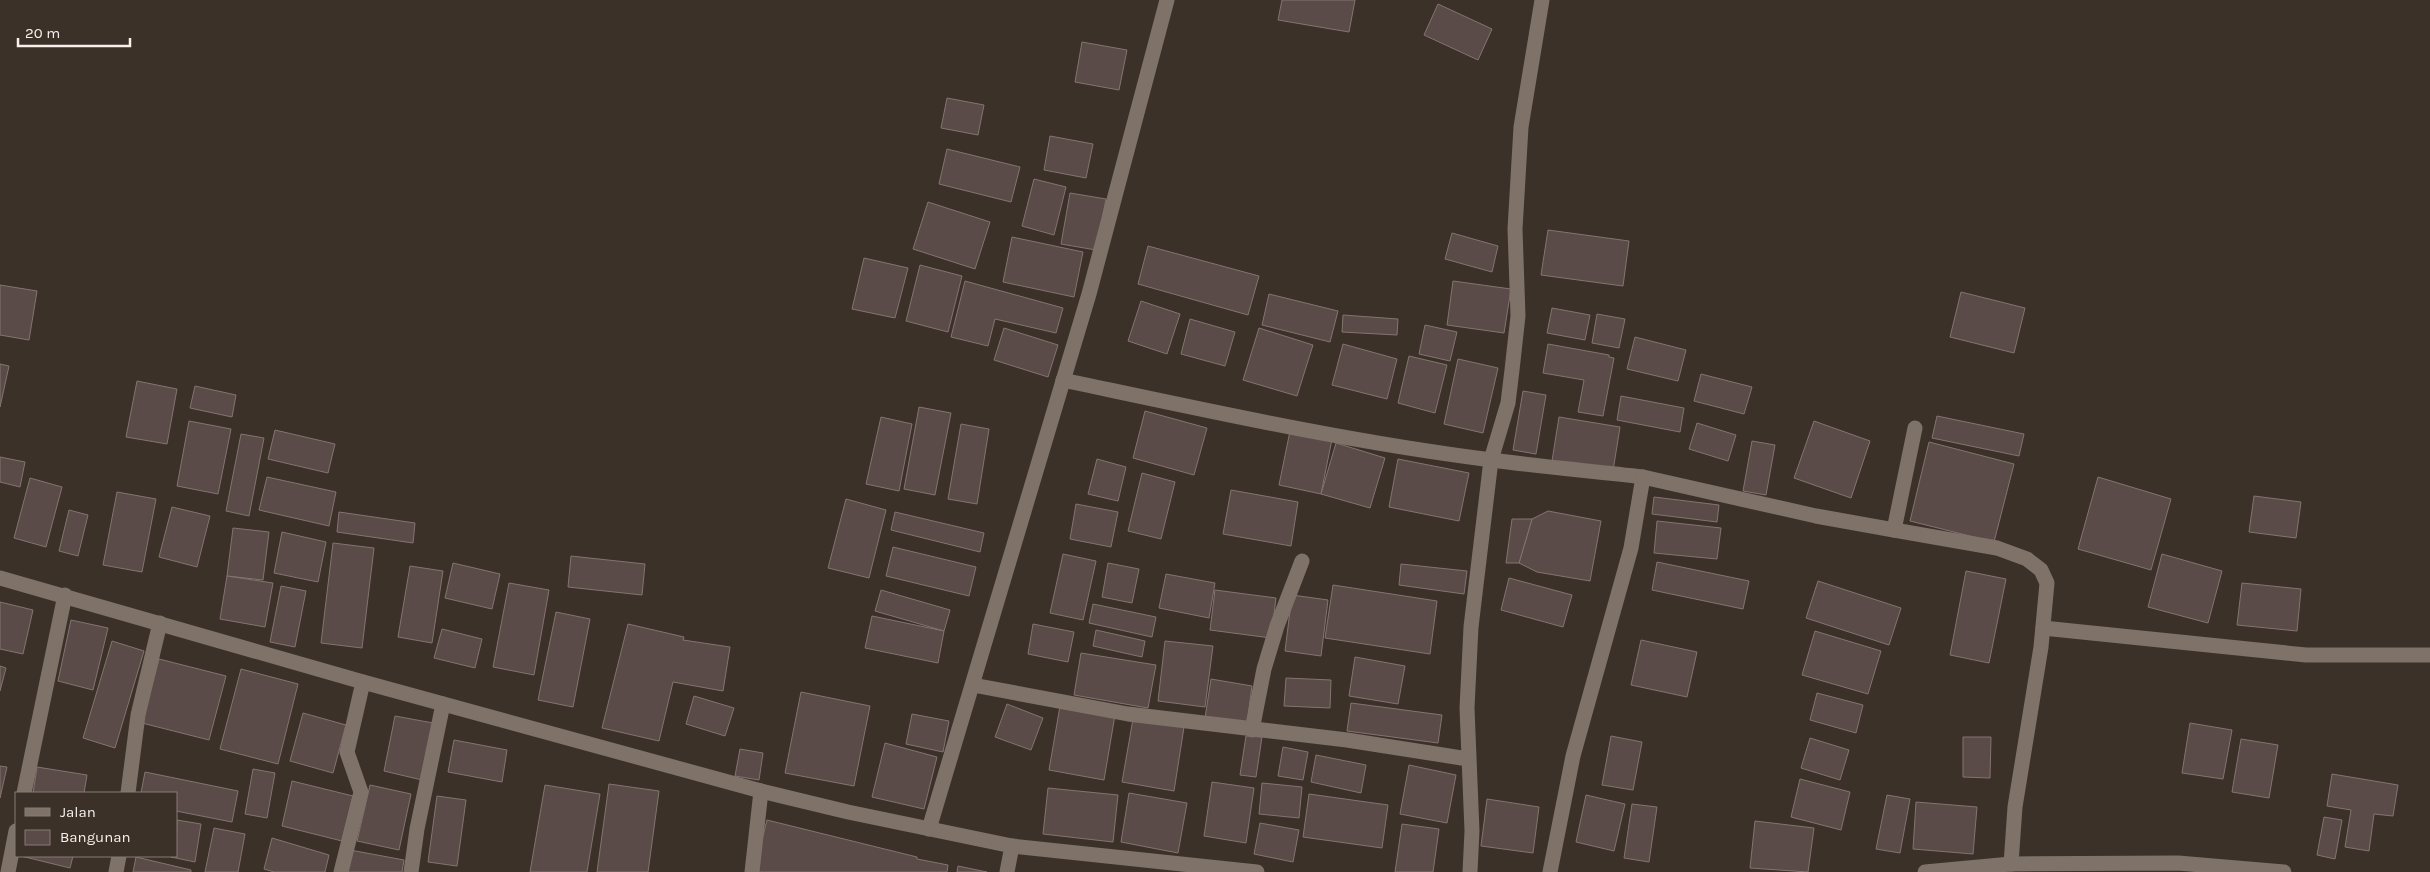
<svg xmlns="http://www.w3.org/2000/svg" width="2430" height="872" viewBox="0 0 2430 872" font-family="Karla,sans-serif">
<rect width="100%" height="100%" fill="#3b3129"/>
<g fill="#5a4b49" stroke="#847471">
<polygon points="1282,0 1355,0 1349,32 1278,20"/>
<polygon points="1438,4 1492,29 1478,60 1424,35"/>
<polygon points="1082,42 1127,50 1119,90 1075,82"/>
<polygon points="947,98 984,105 978,135 941,128"/>
<polygon points="1050,136 1093,144 1086,178 1044,170"/>
<polygon points="947,149 1020,167 1011,202 939,184"/>
<polygon points="1034,179 1066,187 1054,235 1022,226"/>
<polygon points="1070,193 1106,199 1096,250 1061,244"/>
<polygon points="928,202 990,222 975,269 913,249"/>
<polygon points="1548,230 1629,241 1623,286 1541,275"/>
<polygon points="1452,233 1498,246 1492,272 1445,259"/>
<polygon points="1012,237 1083,252 1074,297 1003,282"/>
<polygon points="1148,246 1259,276 1248,315 1138,284"/>
<polygon points="864,258 908,268 895,318 852,309"/>
<polygon points="920,265 962,276 948,332 906,321"/>
<polygon points="965,281 1063,308 1056,333 995,319 988,346 951,337"/>
<polygon points="1453,281 1511,289 1504,333 1447,325"/>
<polygon points="0,285 37,291 29,340 0,335"/>
<polygon points="1961,292 2025,308 2014,353 1950,337"/>
<polygon points="1269,294 1338,311 1330,342 1262,325"/>
<polygon points="1141,301 1180,314 1167,354 1128,341"/>
<polygon points="1552,308 1590,315 1585,340 1547,333"/>
<polygon points="1597,314 1625,319 1619,348 1592,343"/>
<polygon points="1343,315 1398,319 1397,335 1342,332"/>
<polygon points="1190,319 1235,332 1225,366 1181,354"/>
<polygon points="1425,325 1457,332 1450,361 1419,354"/>
<polygon points="1004,328 1058,345 1048,377 994,360"/>
<polygon points="1259,328 1313,345 1297,396 1243,380"/>
<polygon points="1635,337 1686,350 1678,381 1627,369"/>
<polygon points="1343,344 1397,359 1387,399 1332,385"/>
<polygon points="1548,344 1609,355 1609,357 1614,358 1603,416 1578,412 1584,380 1543,373"/>
<polygon points="1409,356 1447,365 1435,413 1398,403"/>
<polygon points="1458,359 1498,368 1483,433 1444,424"/>
<polygon points="0,364 9,366 0,407"/>
<polygon points="1701,374 1752,387 1744,414 1694,401"/>
<polygon points="137,381 177,389 167,444 126,437"/>
<polygon points="195,386 236,395 232,417 190,408"/>
<polygon points="1523,391 1546,395 1536,454 1513,450"/>
<polygon points="1621,396 1684,408 1680,432 1617,420"/>
<polygon points="919,407 951,413 935,495 904,489"/>
<polygon points="1145,411 1207,428 1194,475 1133,458"/>
<polygon points="1937,416 2024,434 2019,456 1932,438"/>
<polygon points="881,417 912,424 899,491 866,484"/>
<polygon points="1559,417 1620,427 1613,471 1552,461"/>
<polygon points="189,421 231,429 218,494 177,486"/>
<polygon points="1814,421 1870,441 1851,498 1794,478"/>
<polygon points="1697,423 1736,435 1728,461 1689,449"/>
<polygon points="961,424 989,429 977,504 948,499"/>
<polygon points="275,430 335,444 328,473 268,459"/>
<polygon points="1290,431 1332,439 1321,494 1279,485"/>
<polygon points="241,434 264,438 249,516 226,511"/>
<polygon points="1752,441 1775,445 1766,495 1743,491"/>
<polygon points="1929,442 2014,464 1994,542 1910,521"/>
<polygon points="1336,443 1385,458 1370,508 1321,494"/>
<polygon points="0,457 25,462 20,487 0,482"/>
<polygon points="1097,459 1126,467 1118,501 1088,494"/>
<polygon points="1398,459 1469,473 1459,521 1389,507"/>
<polygon points="1142,473 1175,482 1161,539 1128,531"/>
<polygon points="267,477 336,492 329,526 259,510"/>
<polygon points="2098,477 2171,499 2151,570 2078,549"/>
<polygon points="30,478 62,487 46,547 14,538"/>
<polygon points="1231,490 1298,502 1291,546 1223,534"/>
<polygon points="117,492 156,499 142,572 103,565"/>
<polygon points="2254,496 2301,502 2296,538 2249,532"/>
<polygon points="1654,497 1719,505 1717,522 1652,514"/>
<polygon points="846,499 886,510 869,578 828,568"/>
<polygon points="1076,504 1118,512 1111,547 1070,539"/>
<polygon points="172,507 210,516 197,567 159,557"/>
<polygon points="69,510 88,515 78,556 59,551"/>
<polygon points="1548,511 1601,521 1590,581 1537,572 1519,563 1532,519"/>
<polygon points="339,512 415,523 413,543 337,532"/>
<polygon points="895,512 984,533 980,552 891,530"/>
<polygon points="1512,519 1532,519 1519,563 1506,563"/>
<polygon points="1657,521 1721,528 1717,559 1654,553"/>
<polygon points="233,528 269,532 263,580 227,576"/>
<polygon points="282,532 326,542 318,582 274,573"/>
<polygon points="333,543 374,548 362,648 321,643"/>
<polygon points="893,547 976,567 969,596 886,576"/>
<polygon points="1063,554 1096,561 1083,620 1050,613"/>
<polygon points="2162,554 2222,571 2208,623 2148,607"/>
<polygon points="571,556 645,564 642,595 568,587"/>
<polygon points="1657,562 1749,581 1743,609 1652,590"/>
<polygon points="453,563 500,574 492,609 445,598"/>
<polygon points="1108,563 1139,569 1132,603 1102,597"/>
<polygon points="1401,564 1467,571 1464,594 1399,585"/>
<polygon points="410,566 443,571 432,643 398,637"/>
<polygon points="1966,571 2006,579 1989,663 1950,655"/>
<polygon points="1166,574 1215,583 1209,618 1159,608"/>
<polygon points="227,576 273,583 265,627 220,619"/>
<polygon points="1509,578 1572,595 1563,627 1501,610"/>
<polygon points="1818,581 1901,608 1889,645 1806,618"/>
<polygon points="509,583 549,590 534,675 493,667"/>
<polygon points="2242,583 2301,589 2297,631 2237,625"/>
<polygon points="1333,585 1437,601 1430,654 1325,638"/>
<polygon points="281,586 306,591 295,647 270,642"/>
<polygon points="881,590 950,610 944,631 875,611"/>
<polygon points="1215,590 1276,598 1271,638 1210,630"/>
<polygon points="1292,595 1328,600 1321,656 1285,651"/>
<polygon points="0,602 33,610 23,654 0,649"/>
<polygon points="1093,604 1156,617 1152,637 1089,623"/>
<polygon points="556,612 590,619 573,707 538,700"/>
<polygon points="872,616 944,631 938,663 865,648"/>
<polygon points="71,620 108,628 93,690 58,681"/>
<polygon points="628,624 684,637 683,640 730,647 723,691 673,682 659,741 602,728"/>
<polygon points="1033,624 1074,632 1068,662 1028,654"/>
<polygon points="442,629 482,639 475,668 434,658"/>
<polygon points="1096,630 1145,641 1142,657 1093,646"/>
<polygon points="1815,631 1881,651 1868,694 1802,675"/>
<polygon points="1641,640 1697,652 1687,697 1631,685"/>
<polygon points="112,641 144,651 115,748 83,738"/>
<polygon points="1165,641 1213,646 1205,707 1158,701"/>
<polygon points="1081,653 1156,665 1148,708 1074,695"/>
<polygon points="1355,657 1405,666 1398,704 1349,696"/>
<polygon points="159,659 226,676 209,740 142,723"/>
<polygon points="0,666 6,668 0,691"/>
<polygon points="241,669 298,684 278,764 220,749"/>
<polygon points="1286,678 1331,680 1330,708 1284,706"/>
<polygon points="1211,679 1252,686 1247,724 1205,718"/>
<polygon points="801,692 870,706 854,786 785,773"/>
<polygon points="1817,693 1863,705 1856,733 1810,720"/>
<polygon points="694,696 734,708 725,736 686,724"/>
<polygon points="1351,703 1442,715 1438,743 1347,731"/>
<polygon points="1007,704 1043,718 1031,750 995,737"/>
<polygon points="1060,706 1115,715 1104,780 1049,770"/>
<polygon points="303,713 346,725 333,773 290,761"/>
<polygon points="912,714 949,721 943,752 906,744"/>
<polygon points="395,716 433,723 422,780 384,771"/>
<polygon points="1133,719 1184,727 1174,791 1122,782"/>
<polygon points="2190,723 2232,730 2223,779 2182,773"/>
<polygon points="1246,736 1262,737 1256,777 1240,775"/>
<polygon points="1611,736 1642,742 1633,790 1602,785"/>
<polygon points="1963,737 1991,737 1990,778 1963,777"/>
<polygon points="1810,738 1849,750 1840,780 1801,768"/>
<polygon points="2241,739 2278,745 2269,798 2232,792"/>
<polygon points="454,740 507,750 502,782 448,772"/>
<polygon points="885,743 937,757 924,809 872,797"/>
<polygon points="1283,747 1308,752 1303,780 1278,776"/>
<polygon points="740,749 763,753 759,780 735,776"/>
<polygon points="1316,755 1366,765 1361,793 1311,782"/>
<polygon points="1409,765 1456,775 1447,823 1400,814"/>
<polygon points="0,766 7,767 0,798"/>
<polygon points="37,767 87,775 84,793 33,793"/>
<polygon points="253,769 275,773 267,818 245,814"/>
<polygon points="145,772 238,791 232,822 176,811 176,793 141,793"/>
<polygon points="2332,774 2398,785 2393,816 2374,814 2369,851 2345,847 2351,810 2327,806"/>
<polygon points="1800,779 1850,792 1841,830 1791,817"/>
<polygon points="292,781 353,796 342,841 282,826"/>
<polygon points="1212,782 1254,788 1246,843 1204,836"/>
<polygon points="1262,783 1302,787 1299,818 1259,814"/>
<polygon points="609,784 659,791 648,872 597,872"/>
<polygon points="370,785 411,794 399,850 357,841"/>
<polygon points="545,785 600,794 587,872 530,872"/>
<polygon points="1048,788 1118,795 1113,842 1043,834"/>
<polygon points="1129,793 1187,803 1178,853 1121,842"/>
<polygon points="1309,794 1388,805 1382,848 1303,837"/>
<polygon points="1586,795 1625,804 1614,851 1576,842"/>
<polygon points="1887,795 1910,799 1900,853 1876,849"/>
<polygon points="437,796 466,800 457,866 428,862"/>
<polygon points="1487,799 1539,807 1533,853 1481,846"/>
<polygon points="1916,802 1977,807 1973,854 1913,849"/>
<polygon points="1632,804 1657,807 1649,862 1624,858"/>
<polygon points="2324,817 2342,820 2335,859 2317,855"/>
<polygon points="177,820 201,824 195,862 171,857 176,856"/>
<polygon points="767,820 917,857 917,859 948,865 947,872 754,872"/>
<polygon points="1755,821 1814,828 1808,872 1750,868"/>
<polygon points="1260,823 1299,830 1293,862 1254,854"/>
<polygon points="1402,824 1439,829 1433,872 1395,872"/>
<polygon points="214,828 245,834 238,872 205,872"/>
<polygon points="272,838 329,855 325,872 274,872 264,869"/>
<polygon points="350,850 404,860 402,872 346,872"/>
<polygon points="21,856 73,856 70,868"/>
<polygon points="136,857 191,870 191,872 133,872"/>
<polygon points="958,866 987,872 957,872"/>
</g>
<g fill="none" stroke-linecap="round" stroke-linejoin="round">
<g stroke="#7e7269" stroke-width="15">
<path d="M1063,380C1205,410 1348,442 1492,460C1542,467 1592,471 1643,477L1631,548L1573,756L1550,872"/>
<polyline points="1915,428 1894,530 1997,548 2027,559 2041,570 2047,583 2041,647 2015,807 2011,864"/>
<polyline points="1643,477 1816,516 1894,530"/>
<polyline points="0,578 363,682 761,791 848,812 1012,846 1257,872"/>
<polyline points="2043,628 2306,655 2430,655"/>
<polyline points="973,685 1128,714 1347,740 1468,759"/>
<polyline points="1252,730 1264,669 1277,626 1302,561"/>
<polyline points="24,793 65,595"/>
<polyline points="128,793 138,715 160,623"/>
<polyline points="929,829 1089,294 1167,0"/>
<polyline points="8,872 16,831"/>
<polyline points="116,872 119,856"/>
<polyline points="341,872 361,792 347,752 363,682"/>
<polyline points="411,872 417,829 443,704"/>
<polyline points="752,872 761,791"/>
<polyline points="1007,872 1012,846"/>
<polyline points="1470,872 1472,831 1467,708 1471,627 1491,460 1508,403 1512,370 1518,316 1515,229 1521,127 1542,0"/>
<polyline points="1925,872 2011,864 2178,863 2284,872"/>
</g>
</g>
<rect x="15" y="792" width="162" height="65" fill="#3b3129" stroke="#867d77"/>
<rect x="25" y="808" width="25" height="8" fill="#7e7269" stroke="#867d77"/>
<text x="60" y="817" font-size="15" fill="#f7f0eb">Jalan</text>
<rect x="25" y="830" width="25" height="15" fill="#5a4b49" stroke="#867d77"/>
<text x="60" y="842" font-size="15" fill="#f7f0eb">Bangunan</text>
<path d="M18 38v8h112v-8" fill="none" stroke="#f7f0eb" stroke-width="2.5"/>
<text x="25" y="38" font-size="15" fill="#f7f0eb" stroke="#3b3129" stroke-width="4" paint-order="stroke">20 m</text>
</svg>
